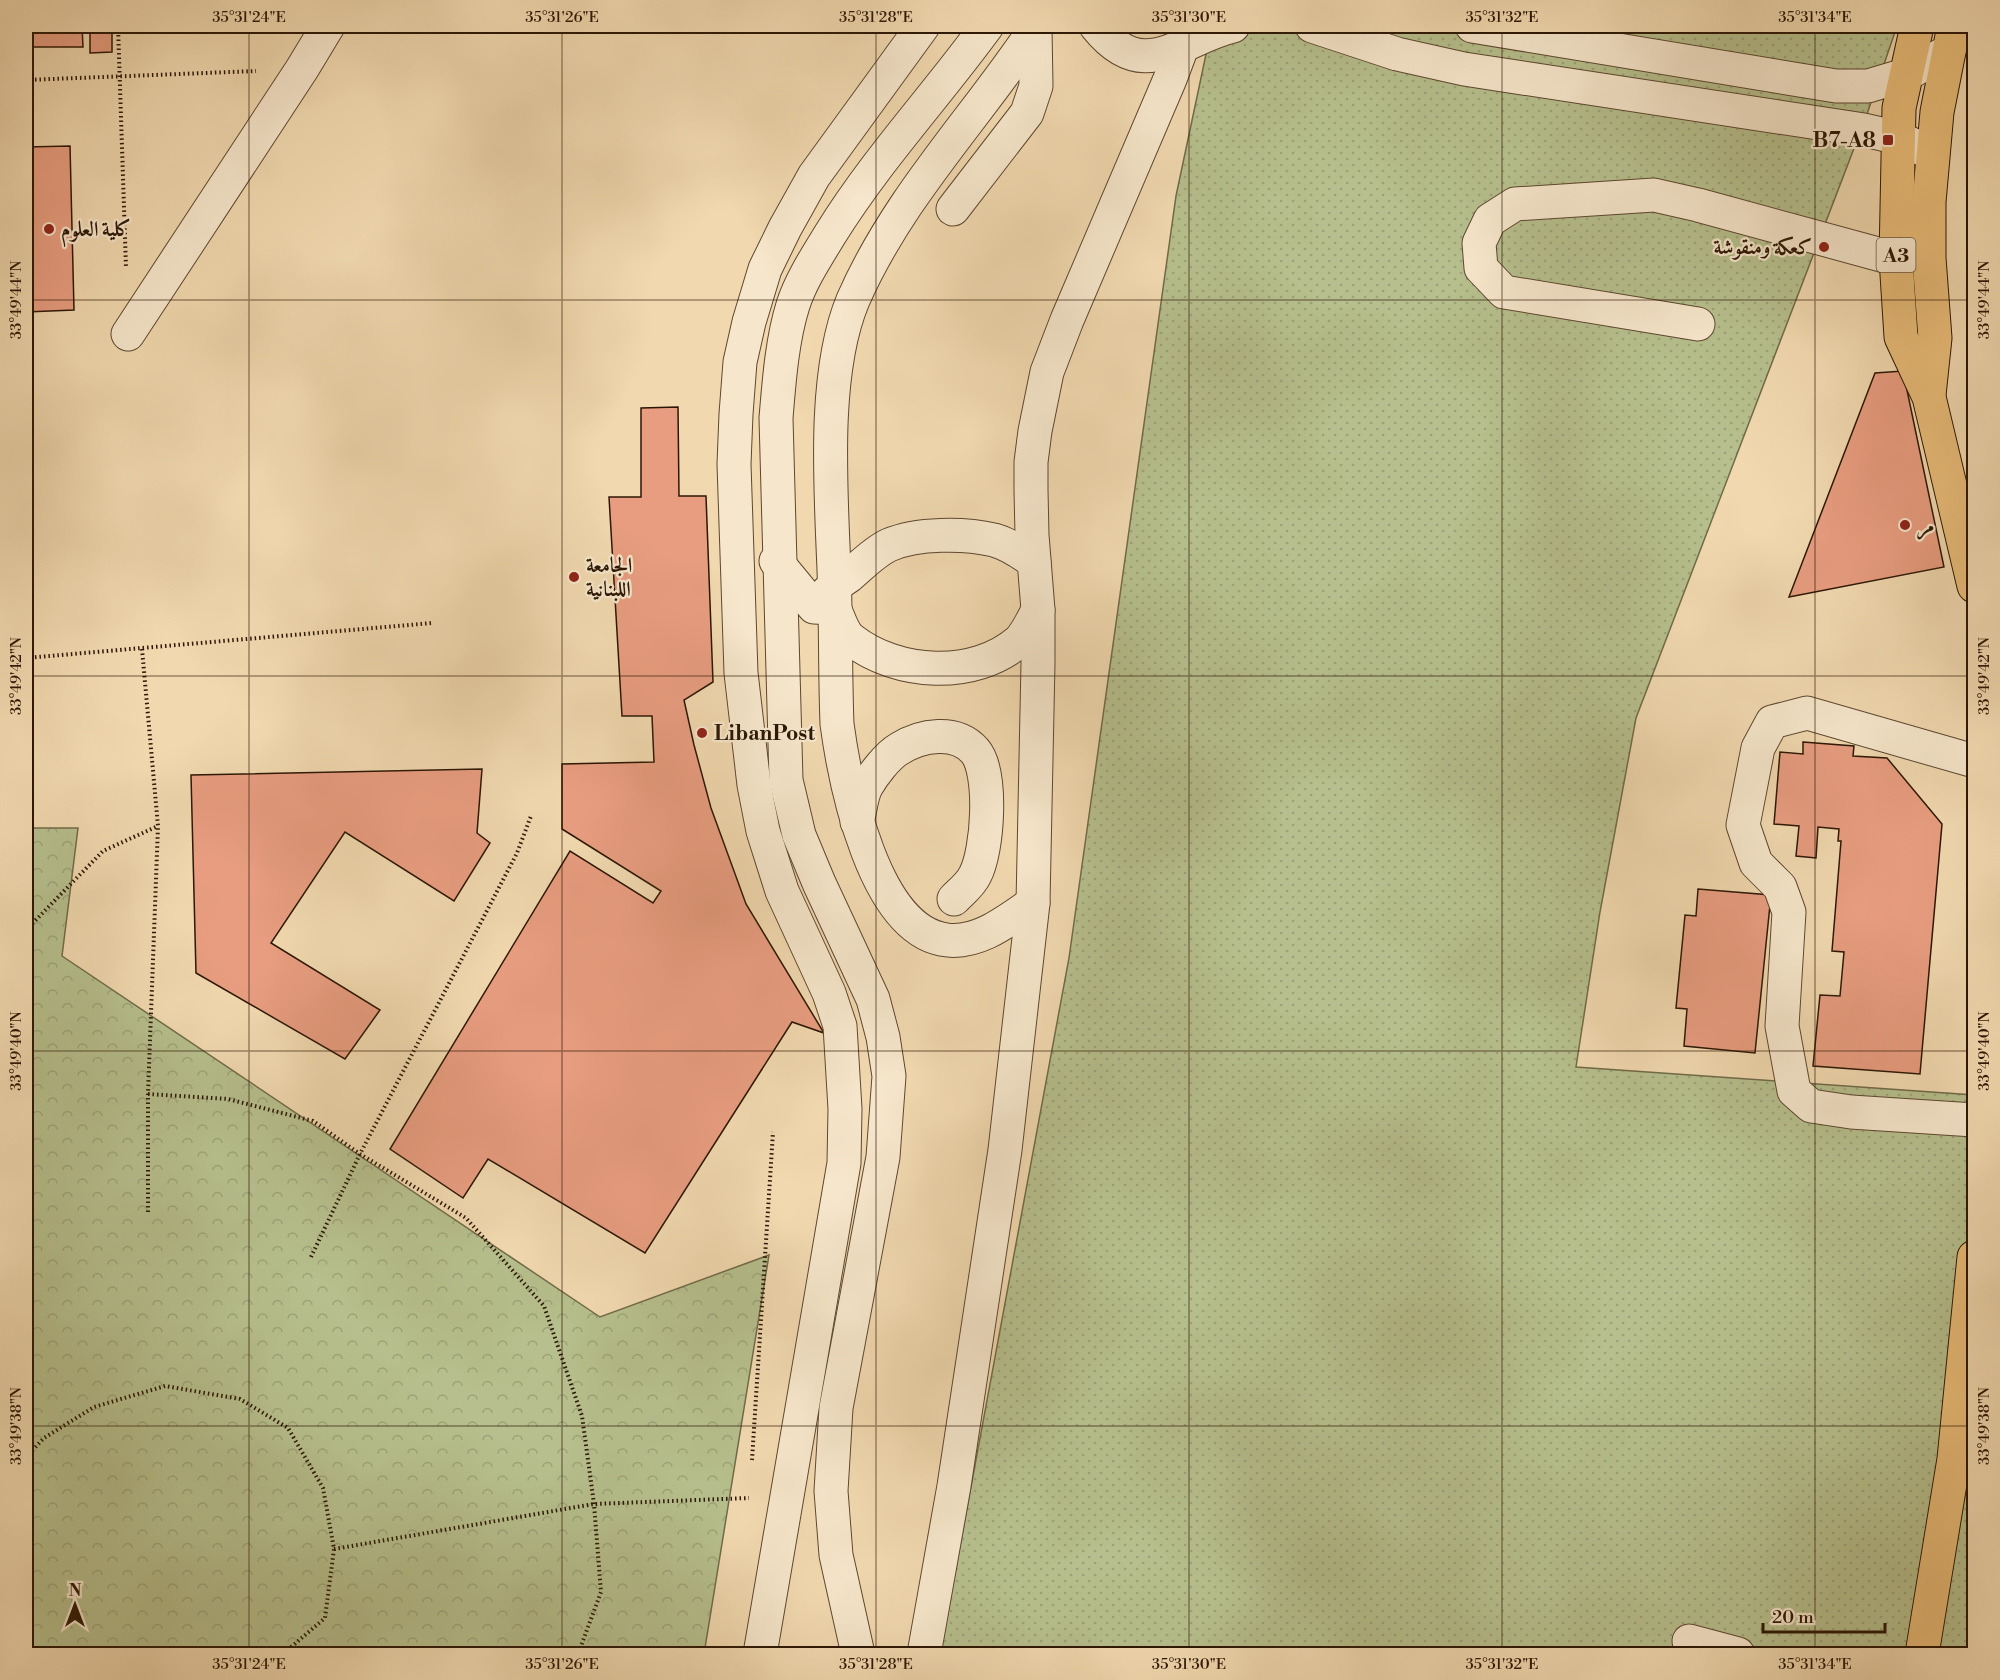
<svg xmlns="http://www.w3.org/2000/svg" width="2000" height="1680" viewBox="0 0 2000 1680" font-family="'Libre Bodoni',Amiri,serif">
<defs>
<pattern id="grass-dots" width="8" height="8" patternUnits="userSpaceOnUse" patternTransform="scale(1.5)"><rect width="8" height="8" fill="#b6bf8d"/><path d="M2 2h.1M6 6h.1" fill="none" stroke="#9da378" stroke-width="1.8" stroke-linecap="round"/></pattern>
<pattern id="forest-crowns" width="20" height="18" patternUnits="userSpaceOnUse" patternTransform="scale(1.5)"><rect width="20" height="18" fill="#b6bf8d"/><path d="M2 6a3 3 0 1 1 6 0M12 15a3 3 0 1 1 6 0" fill="none" stroke="#9da378"/></pattern>
</defs>
<rect width="100%" height="100%" fill="#f1d8af"/>
<filter id="stains"><feTurbulence type="fractalNoise" baseFrequency=".00333" numOctaves="4"/><feColorMatrix values="0 0 0 0 .2 0 0 0 0 .09 0 0 0 0 .02 0 0 0 .5 -.17"/></filter>
<radialGradient id="worn" r=".72"><stop offset=".6" stop-color="#630" stop-opacity="0"/><stop offset="1" stop-color="#630" stop-opacity=".3"/></radialGradient>
<polygon fill="url(#grass-dots)" stroke="#716b49" stroke-width="1.5" points="1212,26 1897,26 1866,117 1636,718 1600,912 1576,1067 1974,1095 1974,1654 940,1654 1069,958 1176,196"/>
<polygon fill="url(#forest-crowns)" stroke="#716b49" stroke-width="1.5" points="26,828 78,828 62,956 600,1317 769,1255 704,1654 26,1654"/>
<g fill="#e89d80" stroke="#2c1705" stroke-width="1.5">
<polygon points="26,26 82,26 83,47 26,47"/>
<polygon points="90,26 112,26 112,52 90,53"/>
<polygon points="70,146 74,310 26,312 26,147"/>
<polygon points="1903,371 1944,567 1789,597 1875,373"/>
<polygon points="678,407 679,496 706,496 713,682 684,700 694,745 711,808 746,904 824,1033 792,1022 645,1253 488,1159 463,1198 390,1149 570,851 653,903 661,891 562,829 562,764 654,762 652,716 622,716 609,497 641,497 641,408"/>
<polygon points="1803,742 1854,746 1853,756 1887,758 1942,824 1920,1074 1813,1066 1820,995 1840,996 1844,952 1832,951 1841,841 1838,841 1839,829 1818,827 1816,858 1796,856 1799,826 1774,824 1780,752 1803,754"/>
<polygon points="482,769 477,833 490,843 454,901 345,832 271,943 380,1010 345,1059 196,973 191,775"/>
<polygon points="1698,889 1771,895 1755,1053 1684,1046 1687,1009 1676,1008 1685,915 1696,916"/>
</g>
<g fill="none" stroke-linecap="round" stroke-linejoin="round">
<g stroke="#5d4730" stroke-width="35">
<g id="minor">
<path d="M1096,26C1144,86 1179,39 1233,26"/>
<polyline points="1312,26 1397,54 1464,69 1864,130 1899,138 1932,154"/>
<polyline points="1472,26 1836,86 1868,86 1905,75 1949,51"/>
<polyline points="953,209 1027,113 1036,86 1035,28"/>
<polyline points="1698,324 1504,292 1481,268 1479,243 1490,220 1515,204 1654,195 1698,205 1896,259"/>
<polyline points="128,334 302,69 328,26"/>
<path d="M776,561L814,607L834,608C839,618 843,634 852,640C897,675 974,680 1019,641C1027,633 1033,619 1038,610"/>
<path d="M824,596C834,584 838,584 849,576C861,566 874,552 889,545C917,533 964,533 994,540C1009,544 1022,553 1034,562"/>
<polyline points="1974,761 1807,713 1772,722 1758,748 1743,825 1756,863 1780,887 1789,912 1782,1026 1794,1091 1811,1106 1851,1112 1974,1120"/>
<path d="M857,822C860,812 861,797 866,787C873,775 887,756 899,749C921,735 956,729 975,751C993,772 988,851 975,875C971,884 961,892 954,899"/>
<path d="M1033,903C1008,920 979,944 947,940C874,932 845,783 837,724C835,672 836,621 834,570C831,490 822,374 853,300C898,197 976,118 1037,26"/>
<polyline points="1689,1641 1738,1654"/>
<polyline points="760,1654 844,1163 845,1109 840,1026 829,993 782,891 763,831 754,785 741,673 734,464 736,414 740,362 749,322 765,269 785,228 814,176 923,26"/>
<path d="M858,1654L836,1555L831,1491L836,1408L883,1157L889,1076L883,1037L873,999L819,883L799,835L786,780L776,418C779,382 782,340 793,305C801,280 817,256 831,233C877,159 936,96 987,26"/>
<polyline points="924,1654 954,1486 1005,1150 1033,903 1038,663 1038,610 1032,535 1031,490 1031,462 1035,431 1047,372 1067,320 1170,79 1190,26"/>
</g>
</g>
<g stroke="#2c1705" stroke-width="35">
<g id="highway">
<polyline points="1917,26 1899,108 1896,259 1901,337 1929,397 1974,586"/>
<polyline points="1929,395 1935,338 1929,258 1929,202 1937,112 1954,26"/>
<polyline points="1922,1654 1954,1459 1974,1257"/>
</g>
</g>
<g stroke="#2c1705" stroke-width="4" stroke-dasharray="1.5 3" stroke-linecap="butt">
<polyline points="118,26 126,268"/>
<polyline points="26,80 256,71"/>
<polyline points="142,649 158,826 148,1094 148,1213"/>
<polyline points="26,658 432,623"/>
<polyline points="26,930 103,851 158,826"/>
<polyline points="148,1094 228,1099 313,1121 360,1154 466,1218 544,1306 582,1416 594,1504 601,1592 578,1654"/>
<polyline points="311,1257 360,1154 517,853 531,816"/>
<polyline points="26,1457 44,1438 94,1407 165,1386 240,1399 288,1428 323,1488 334,1549 325,1618 283,1654"/>
<polyline points="752,1460 773,1132"/>
<polyline points="334,1549 594,1504 749,1498"/>
</g>
<use href="#minor" stroke="#f6e6cb" stroke-width="33"/>
<use href="#highway" stroke="#e8bc78" stroke-width="33"/>
</g>
<path fill="none" stroke="#2c1705" stroke-width="1.5" stroke-opacity="0.45" d="M249,26V1654M562,26V1654M876,26V1654M1189,26V1654M1502,26V1654M1815,26V1654M26,300H1974M26,676H1974M26,1051H1974M26,1426H1974"/>
<g fill="#8f2418" stroke="#f6e6cb" stroke-width="2">
<rect x="1882" y="134" width="12" height="12" rx="3"/>
<circle cx="49" cy="229" r="6"/>
<circle cx="1824" cy="247" r="6"/>
<circle cx="1905" cy="525" r="6"/>
<circle cx="574" cy="577" r="6"/>
<circle cx="702" cy="733" r="6"/>
</g>
<g text-anchor="middle" stroke-width="4.5" stroke-linejoin="round" paint-order="stroke">
<rect fill="#f6e6cb" stroke="#695540" stroke-width="1.5" x="1876.5" y="238" width="39" height="34" rx="4.5"/>
<g font-size="20" font-weight="bold" fill="#2c1705">
<text x="1896" y="262">A3</text>
</g>
<g font-size="21" font-weight="bold" fill="#2c1705" stroke="#f6e6cb" text-anchor="start">
<text x="1876" y="147" text-anchor="end">B7-A8</text>
<text x="61" y="236">كلية العلوم</text>
<text x="1812" y="254" text-anchor="end">كعكة ومنقوشة</text>
<text x="1917" y="532">مر</text>
<text x="586" y="572">الجامعة<tspan x="586" dy="24">اللبنانية</tspan></text>
<text x="714" y="740">LibanPost</text>
</g>
</g>
<rect width="2000" height="1680" fill="none" stroke="#f1d8af" stroke-width="66"/>
<g transform="translate(75 1605)" stroke="#f6e6cb" stroke-width="4.5" paint-order="stroke">
<path d="M0-4.5L10 22L0 15L-10 22Z" fill="#2c1705"/>
<text y="-9" font-size="16" font-weight="bold" text-anchor="middle" fill="#2c1705">N</text>
</g>
<path d="M1763 1623v9h122v-9" fill="none" stroke="#2c1705" stroke-width="3"/>
<text x="1772" y="1623" font-size="18" fill="#2c1705" stroke="#f6e6cb" stroke-width="4.5" paint-order="stroke">20 m</text>
<rect x="33" y="33" width="1934" height="1614" fill="none" stroke="#2c1705" stroke-width="2"/>
<g font-size="15" text-anchor="middle" fill="#2c1705">
<text x="249" y="22">35°31'24"E</text>
<text x="562" y="22">35°31'26"E</text>
<text x="876" y="22">35°31'28"E</text>
<text x="1189" y="22">35°31'30"E</text>
<text x="1502" y="22">35°31'32"E</text>
<text x="1815" y="22">35°31'34"E</text>
<text transform="translate(16 300) rotate(-90)" y="5">33°49'44"N</text>
<text transform="translate(1984 300) rotate(-90)" y="5">33°49'44"N</text>
<text transform="translate(16 676) rotate(-90)" y="5">33°49'42"N</text>
<text transform="translate(1984 676) rotate(-90)" y="5">33°49'42"N</text>
<text transform="translate(16 1051) rotate(-90)" y="5">33°49'40"N</text>
<text transform="translate(1984 1051) rotate(-90)" y="5">33°49'40"N</text>
<text transform="translate(16 1426) rotate(-90)" y="5">33°49'38"N</text>
<text transform="translate(1984 1426) rotate(-90)" y="5">33°49'38"N</text>
<text x="249" y="1669">35°31'24"E</text>
<text x="562" y="1669">35°31'26"E</text>
<text x="876" y="1669">35°31'28"E</text>
<text x="1189" y="1669">35°31'30"E</text>
<text x="1502" y="1669">35°31'32"E</text>
<text x="1815" y="1669">35°31'34"E</text>
</g>
<rect width="100%" height="100%" filter="url(#stains)"/>
<rect width="100%" height="100%" fill="url(#worn)"/>
</svg>
